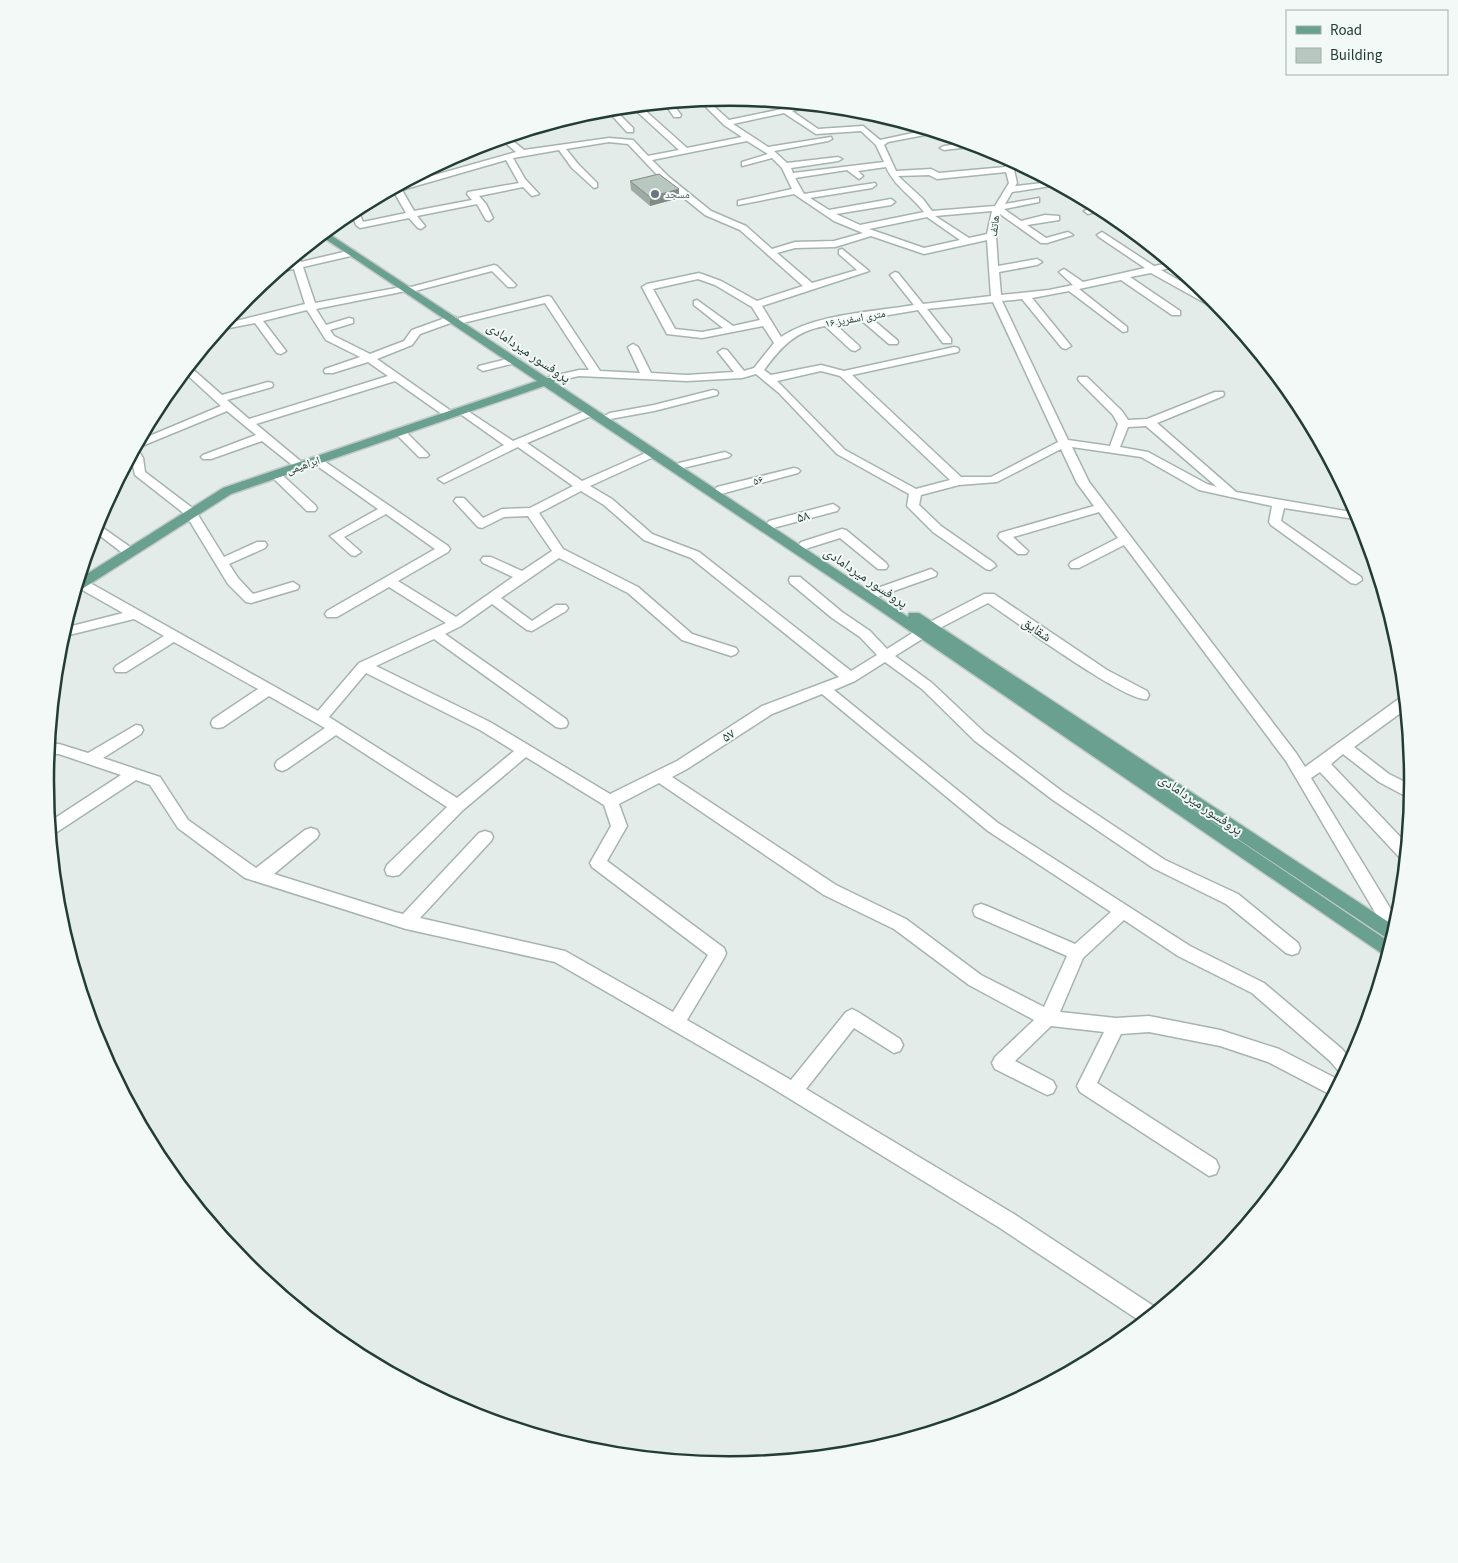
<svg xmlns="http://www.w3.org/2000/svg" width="1458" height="1563" viewBox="0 0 1458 1563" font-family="'Source Sans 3','Noto Naskh Arabic',sans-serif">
<rect width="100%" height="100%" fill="#e3ece8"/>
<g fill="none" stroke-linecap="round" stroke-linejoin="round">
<g stroke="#a6b4af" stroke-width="3">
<g id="minor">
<path d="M699,100H707L729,120L801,105L812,106L792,111L818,129L863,126L880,140L927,130L935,133L888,142L884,145L896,171L931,169L939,173L1005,167L1004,157L1012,161L1017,183L1015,186L1051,182L1057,185L1012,192L1005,204L1039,198V202L1004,209L1021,221L1045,215L1059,216V220L1027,225L1046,238L1068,232L1073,235L1047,243H1041L1000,214L996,236L998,266L1037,259L1042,262L1037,265L999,272L1001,295L1049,290L1073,285L1059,272L1064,269L1083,282L1145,268L1099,237L1097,235L1102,232L1154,266L1170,263L1175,267L1161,270L1215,301L1227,315H1221L1214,308L1151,273L1130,277L1180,311V315H1172L1121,280L1079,289L1127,327V331L1123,332L1069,291L1032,298L1071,346L1066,349L1062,348L1022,299L1002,301L1068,440L1110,446L1118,424L1113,415L1079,381L1078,379L1079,377H1087L1122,411L1128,420L1147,419L1215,392H1223L1224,394L1223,396L1157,423L1236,492L1357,513L1361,520L1284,508L1281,521L1361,577L1362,580L1356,584L1351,583L1271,525L1269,522L1272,506L1199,490L1141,457L1072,447L1089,482L1296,753L1305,767L1400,698L1405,697L1406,709L1354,747L1389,774L1413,786L1411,799L1379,782L1343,754L1331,764L1407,844L1405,860L1400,858L1320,772L1311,778L1398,921L1393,937L1389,936L1286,761L1124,545L1079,568H1071L1069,565L1071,562L1118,538L1099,512L1013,537L1028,551L1026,554H1018L1000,539L998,536L1000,533L1094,506L1077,483L1061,449L997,482L959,485L921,495L919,505L941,526L994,563L996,566L990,570L986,569L933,532L907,506L909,494L837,454L779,393L756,374L742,378L687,381L579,376L553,382L548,379L549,377L579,370H589L545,303L463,323L459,322V318L548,296L551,297L600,371L640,373L628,347L633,344L638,347L651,373L687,375L734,372L718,352L723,349L727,350L744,371L754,368L774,343L763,326L702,338L667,334L642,287L647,284L699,273L721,281L757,301L803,286L740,230L705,215L663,181L628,144L609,142L566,149L578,164L597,183V187L594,188L572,168L559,150L513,158L525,179L539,194L532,196L523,187L479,196L486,204L493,218L489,221L486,220L477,204L417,216L425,226L421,229L418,228L409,218L360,228L356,225L351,212L358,210L363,222L406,213L394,192L391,190L403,184L516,152L501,139L508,137L524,150L609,138L633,140L648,156L679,150L632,107L640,106L687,148L742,137L724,125ZM784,113L816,134L861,131L876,145L884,162L793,173L791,168L838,161L842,159L838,157L787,163L774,151L828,141L832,139L831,137L768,147L733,124ZM747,141L768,154L742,162V166L772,158L782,168L792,189L738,201V205L794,194L834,221L863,233L834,241L795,242L772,249L746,226L711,211L669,177L652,160ZM506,160L519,183L468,192L467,194L472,200L414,211L402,190ZM886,167C894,186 912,196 924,212L860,225L836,214L891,205L895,202L891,199L829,210L810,198L872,188L876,185L875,183L804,194L795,178L847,170L859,179L863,176L858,171ZM1006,172L1009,183L995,206L932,211L923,199L898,176L929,175L937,179ZM992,211L987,234L969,238L935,216ZM927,217L960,240L924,248L869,229ZM871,236L924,254L987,240L991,296L923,304L898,273L895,272L890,275L914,305C873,312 815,314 781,337L762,306L869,271L842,249L839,250V254L857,270L812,283L777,253L795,248L835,247ZM698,279L715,285L752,307L760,320L733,326L697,300L694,301V305L723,328L702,332L675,329L653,289ZM993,302L1058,442L991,477H961L852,375L958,352L959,350L958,348L954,347L844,371L821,365L771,375L764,370C781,347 795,331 825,326L851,350L855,351L860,348L859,346L835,324L861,320L889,344H897L898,342L897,340L871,318L918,310L943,343H951V339L927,309ZM821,371L840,376L950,480L916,489L845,450L777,381ZM1146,426L1217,487L1207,484L1148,452L1120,447L1128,427Z"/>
<polygon points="672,103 681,115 680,117 674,117 665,104"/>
<polygon points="614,109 633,128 633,132 627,132 607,110"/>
<polygon points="969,143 978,146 944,150 940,148 944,146"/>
<polygon points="1097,206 1103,210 1088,214 1084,211"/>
<polygon points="352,250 355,251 355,255 303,267 315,303 407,286 411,287 494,265 497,266 516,285 514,287 508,287 492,271 415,291 411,290 316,309 326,325 349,318 353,319 353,323 330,330 334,336 370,354 404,341 412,330 448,317 456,317 456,321 420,334 412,345 377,359 454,413 456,415 454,417 446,417 395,381 256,424 304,464 306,466 304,468 296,468 262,441 211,459 203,459 201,457 203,455 256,435 227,411 137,448 143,458 145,472 195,510 224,557 257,542 265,542 267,545 265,548 229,564 238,578 253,594 293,582 299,586 298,589 251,603 246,602 228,584 186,515 135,475 131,457 140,440 221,406 184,372 189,366 222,395 268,382 272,383 273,385 272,387 227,400 249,419 388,376 368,362 333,373 325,373 324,371 325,369 360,357 326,340 307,310 263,321 286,351 281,354 277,353 255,323 219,330 224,324 305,304 294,269 277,272 284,266 293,264 291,260 298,255 301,262"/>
<polygon points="515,357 520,360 519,362 483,371 478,368 479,366"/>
<polygon points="713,390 717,391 718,393 717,395 654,411 610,419 604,416 610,413 654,405"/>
<path d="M463,408L513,441L588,410H596L598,412L596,414L527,443L582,481L650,451H658L660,453L658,455L590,486L612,499L652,534L699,552L851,671L877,655L860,637L832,618L790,583L789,580L790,577H800L842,612L870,631L887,649L917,630H926L924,627L926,624L984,594H994L1107,670L1147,691L1149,695L1147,699C1128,704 1011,618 988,603L936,630H927L929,633L927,636L895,656L932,683L985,733L1063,792L1165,860L1238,894L1298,943L1300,948L1298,953L1292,955L1286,953L1226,904L1153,868L1053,800L975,741L922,689L885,662L855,681L834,690L998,823L1190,946L1264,983L1342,1049L1352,1061L1343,1076L1330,1061L1252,993L1178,956L1124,920L1083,958L1060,1012L1116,1018L1149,1016L1220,1030L1279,1049L1341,1081L1333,1096L1268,1062L1220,1046L1149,1032L1121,1034L1097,1083L1216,1160L1219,1167L1216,1174L1209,1176L1080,1092L1077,1086L1104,1032L1051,1026L1015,1061L1053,1081L1056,1087L1053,1093L1047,1095L995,1069L992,1063L995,1057L1034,1020L969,985L894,929L824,895L659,783L619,804L627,826L607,861L724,948L726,953L724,958L687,1020L791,1080L846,1012L852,1009L858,1012L900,1039L903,1045L900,1051L894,1053L854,1028L806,1089L1014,1214L1158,1309L1143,1323L1000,1228L764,1083L555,962L406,929L245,878L178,828L150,785L136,780L57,832L50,833L49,822L121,775L59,754H48L49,744H59L88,753L136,725L141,726L143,730L141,734L103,758L160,777L188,820L256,868L305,830L311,828L317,830L319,834L317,838L274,874L395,912L403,914L479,833L485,831L491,833L493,837L491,841L420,918L565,951L673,1012L708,955L592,867L590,863L611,826L604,805L526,757L463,810L399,875L393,876L387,875L385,870L387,865L447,807L336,735L287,769L282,771L277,769L275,765L277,761L325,728L269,696L223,727L218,728L213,727L211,723L213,719L258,689L174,642L126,672H116L114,669L116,666L164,636L134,619L61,637L64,628L123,613L77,587L79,578L83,579L318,711L359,663L446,623L389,587L337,617H327L325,614L327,611L435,549L386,514L344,537L361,552L355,556L351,555L330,536L378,509L313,463L311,461L313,459H321L448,546L450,549L448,552L398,581L456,617L513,577L483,563L481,560L483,557H491L522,571L552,551L528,516L504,517L482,528L478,527L454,501L456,498H464L483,518L502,509L530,508L573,486L518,447L448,481L444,483L438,479L504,445L459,413L458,411ZM581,491L604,505L644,540L691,558L839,677L762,706L677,761L610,794L490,722L376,666L434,639L556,727L561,728L566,727L568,723L566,719L445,634L461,626L492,604L527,630L532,631L566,611L568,608L566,605H556L532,621L501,598L559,558L628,593L682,640L731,656L736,654L738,651L736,648L692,634L638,587L563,549L539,513ZM366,673L480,730L514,751L457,798L329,717ZM822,694L988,831L1111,912L1075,944L987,906L981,904L975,906L973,911L975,916L1067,956L1044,1007L981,975L906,919L836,885L672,777L687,769L772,714Z"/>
<polygon points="400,429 404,430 429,455 427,457 419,457 394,432 396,430"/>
<polygon points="725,452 731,455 729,457 683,468 677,465 679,463"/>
<polygon points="794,468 798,469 800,471 798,473 721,494 715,490 717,487"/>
<polygon points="276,471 280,473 315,505 317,508 315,511 307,511 272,477 270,475"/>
<polygon points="833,504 839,508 837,511 773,528 767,524 769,521"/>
<polygon points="96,523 133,549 135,552 133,555 125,555 94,531"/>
<polygon points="842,529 846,530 886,563 888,566 886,569 878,569 840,538 805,549 799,545 801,542"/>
<polygon points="931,569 937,573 936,576 877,597 871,593 872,590"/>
</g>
</g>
<g stroke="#c1c9c6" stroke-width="3">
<polygon id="major" points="326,232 547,378 557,377 558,379 554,382 908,617 909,613 919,613 1396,927 1392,940 1388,939 1145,777 1391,943 1387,957 866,601 544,386 231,494 82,589 76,590 79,579 223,488 537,381 321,236"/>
</g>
<use href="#minor" fill="#fff" fill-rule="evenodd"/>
<use href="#major" fill="#69a08f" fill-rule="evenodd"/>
</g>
<polygon fill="#9eaba5" points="630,181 679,198 650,206 631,190"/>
<polygon fill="#818b86" points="679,189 679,198 650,206 650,197"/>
<polygon fill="#b8c7c0" stroke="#818b86" points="659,174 679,189 650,197 630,181"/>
<circle fill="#6b7280" stroke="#f3f9f6" stroke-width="2" cx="655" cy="194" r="5"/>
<g text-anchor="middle" stroke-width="4" stroke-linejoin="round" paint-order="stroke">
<g font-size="11" fill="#5b616d" stroke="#f3f9f6" text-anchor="start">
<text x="665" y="198">مسجد</text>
</g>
<g font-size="11" fill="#233d35" stroke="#f3f9f6">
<text transform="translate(994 226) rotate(-83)" y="4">هاتف</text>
<text transform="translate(855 318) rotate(-10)" y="4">۱۶ متری اسفریز</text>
<text transform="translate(303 465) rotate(-19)" y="4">ابراهیمی</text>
<text transform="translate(758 480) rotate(-15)" y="4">۵۶</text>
</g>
<g font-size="14" fill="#233d35" stroke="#f3f9f6">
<text transform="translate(529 352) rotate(34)" y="5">پروفسور میردامادی</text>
<text transform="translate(803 516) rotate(-15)" y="5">۵۸</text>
<text transform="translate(866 577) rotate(34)" y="5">پروفسور میردامادی</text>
<text transform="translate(1037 629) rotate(34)" y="5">شقایق</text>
<text transform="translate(728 735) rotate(-33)" y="5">۵۷</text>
<text transform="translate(1201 804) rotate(34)" y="5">پروفسور میردامادی</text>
</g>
</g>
<path d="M0 0H1458V1563H0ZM54 781a675 675 0 1 1 1350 0a675 675 0 1 1-1350 0Z" fill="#f3f9f6" fill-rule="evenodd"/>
<path fill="none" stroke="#233d35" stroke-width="2.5" d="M54 781a675 675 0 1 1 1350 0a675 675 0 1 1-1350 0Z"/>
<rect x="1286" y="10" width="162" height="65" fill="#f3f9f6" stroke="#a0aea9"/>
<rect x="1296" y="26" width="25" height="8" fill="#69a08f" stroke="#a0aea9"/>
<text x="1330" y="35" font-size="15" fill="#233d35">Road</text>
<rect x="1296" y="48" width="25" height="15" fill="#b8c7c0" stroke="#a0aea9"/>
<text x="1330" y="60" font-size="15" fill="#233d35">Building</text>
</svg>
